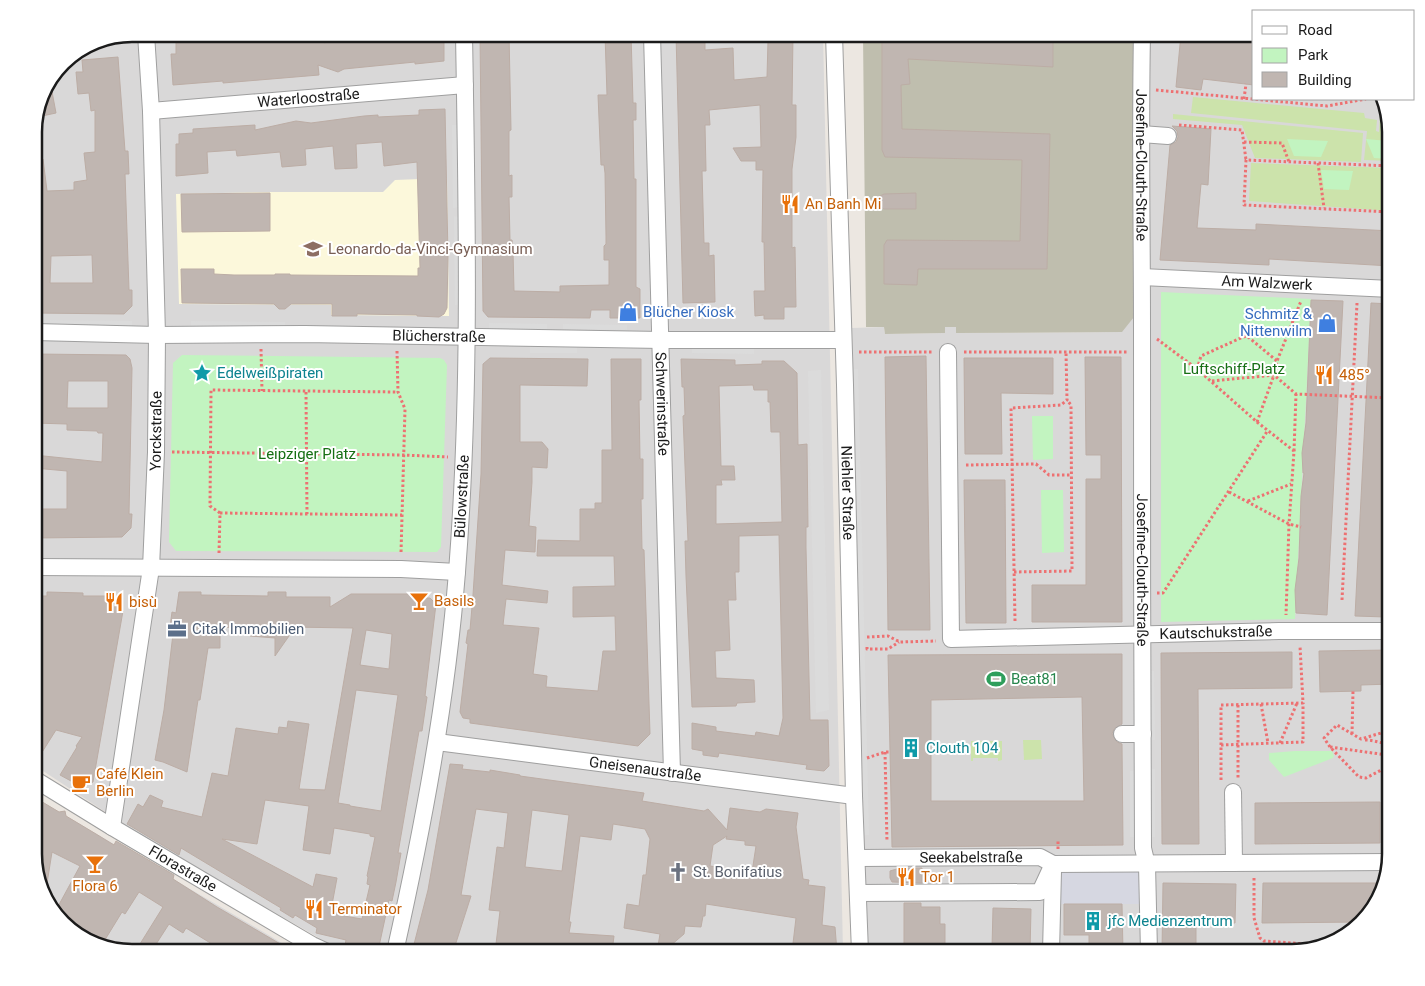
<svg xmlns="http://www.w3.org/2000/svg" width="1425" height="986" viewBox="0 0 1425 986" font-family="Roboto,sans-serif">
<rect width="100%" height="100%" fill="#ece7e1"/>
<g fill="#d9d8d8">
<polygon points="133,34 823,34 843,952 354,952 328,943 148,840 34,765 34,126 41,95 63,63 95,41"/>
<polygon points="1137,34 1229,34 1254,36 1254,99 1383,99 1391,132 1391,854 1374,909 1342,939 1293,952 867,952 852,328 884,327 885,334 945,333 944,327 956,327 957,333 1122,332"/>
<polygon points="34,797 292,949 291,952 133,952 77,935 58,914 34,845"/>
</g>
<polygon fill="#fcf8db" points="447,178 449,316 331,315 331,305 179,304 176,194 270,192 383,192 395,180"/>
<polygon fill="#bfbeae" points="863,34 1137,34 1134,317 1122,332 956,333 956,327 945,327 945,333 885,334 884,327 866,327"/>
<g fill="#cce3ab">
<polygon points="1193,97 1364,113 1365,118 1377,120 1376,131 1379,132 1381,99 1383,99 1391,132 1391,161 1364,160 1367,131 1191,113"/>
<polygon points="1173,114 1363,133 1361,162 1255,158 1242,125 1173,119"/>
<polygon points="1251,163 1391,168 1391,211 1249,201"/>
<polygon points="1023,740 1041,740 1042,759 1024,760"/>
<polygon points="971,741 1002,741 1002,760 998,761 998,758 973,758 973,761 971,761"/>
</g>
<g fill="#c2f4c0">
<polygon points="1287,139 1328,141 1321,157 1294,156"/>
<polygon points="1366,139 1388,141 1391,146 1391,159 1374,158"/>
<polygon points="1321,170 1353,171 1349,190 1324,189"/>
<polygon points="1161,292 1311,299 1295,619 1161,622"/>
<polygon points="182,355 440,358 444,360 447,365 441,547 437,552 176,551 169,542 173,363"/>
<polygon points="1032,416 1053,416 1053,459 1033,460"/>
<polygon points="1041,490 1063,490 1064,552 1042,553"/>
<polygon points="1295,751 1332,751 1334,756 1333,758 1284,777 1269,760 1269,753"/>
</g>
<g fill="#dbdbdb">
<polygon points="452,125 458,125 459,207 453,208"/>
<polygon points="454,216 459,217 460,305 455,305"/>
<polygon points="34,320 132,321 132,326 34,325"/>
<polygon points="191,321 285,322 285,327 191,327"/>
<polygon points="489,323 547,324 547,329 489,329"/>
<polygon points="563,324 627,325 627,330 563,329"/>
<rect x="530" y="346" width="47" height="7"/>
<polygon points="692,348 754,348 754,354 692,353"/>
<polygon points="853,369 858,369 869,835 864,835"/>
<polygon points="821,370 829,710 816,713 808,371"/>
<polygon points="1148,671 1154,671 1155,740 1150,740"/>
<rect x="1149" y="769" width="6" height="68"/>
<rect x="1130" y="771" width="5" height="66"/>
</g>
<polygon fill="#d6d7e1" points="1058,870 1136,870 1142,874 1143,904 1057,904"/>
<g fill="#c0b6b1" stroke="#bcada5" fill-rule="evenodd">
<polygon points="176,34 331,34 324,43 346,38 397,34 444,34 444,61 415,64 415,62 344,69 338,72 318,65 319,75 223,83 223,81 173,85 171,54 176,54"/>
<polygon points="480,34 509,34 511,130 509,131 509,176 512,175 512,197 509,197 510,240 512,240 513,251 514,291 560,292 560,286 609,285 609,260 604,260 604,246 606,244 606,236 605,173 604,165 601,165 598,95 607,95 605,34 631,34 633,103 636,103 636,120 633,120 634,179 636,179 636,287 640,289 640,318 610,318 610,310 591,310 590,318 488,317 483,311"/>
<polygon points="676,34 705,34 705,50 733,48 734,80 767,77 768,41 770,41 770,34 793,34 792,105 796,105 796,137 792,169 792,248 795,247 796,307 784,307 784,319 764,319 764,315 755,316 754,291 765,291 764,242 762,242 763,170 756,170 756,161 741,161 733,148 761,147 760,105 709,110 710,125 705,125 706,171 702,171 704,243 709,243 709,256 714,255 715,302 683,303"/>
<polygon points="882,34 1053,34 1053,67 908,59 910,84 901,85 902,129 1050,134 1047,269 918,269 917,285 884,284 884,245 887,240 1020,241 1022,160 885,157 882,150"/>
<polygon points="1181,34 1254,40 1254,85 1203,79 1201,90 1176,87"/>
<path d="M118,57L125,151H128L129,174H125L129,290H132V306L124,314L34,313V159H43L47,191L74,190V182L87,180L84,153L95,152V110L91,111L89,93L78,94L76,72H83L82,60ZM92,255L93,283H50L51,256Z"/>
<polygon points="50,81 56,113 42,116 39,103 41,95"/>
<polygon points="445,109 448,256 447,308 444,314 439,317 417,316 417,315 357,314 357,316 332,316 332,304 291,304 285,309 279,309 274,304 182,303 181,269 214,269 214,274 234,275 275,275 275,274 290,274 290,275 418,276 418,268 420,268 417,162 384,166 382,142 356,144 357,168 335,169 333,146 305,149 306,165 282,167 280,152 237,156 236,150 207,152 208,173 176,176 176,144 179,144 179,134 193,133 193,129 255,125 255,130 296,121 311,123 364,116 378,115 378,117 419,115 419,110"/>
<polygon points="1172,126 1211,129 1208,185 1201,184 1197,228 1256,230 1256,224 1391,231 1391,266 1269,259 1269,265 1160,260 1170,145 1176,142 1178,137 1177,131"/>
<polygon points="270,193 270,231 182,232 181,194"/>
<polygon points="916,193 916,209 884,209 870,201 884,194"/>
<polygon points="1311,300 1343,301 1327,615 1296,613 1295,590 1299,558 1301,496 1304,473 1303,473 1302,453 1306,423"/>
<polygon points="1371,303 1391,304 1391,551 1388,605 1387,604 1386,617 1355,616"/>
<path d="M34,354L126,355L130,359L132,368L129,514H132L131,528L122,537L34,538V509H67V471L34,468V455L102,462L103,433H98L97,431L67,430V424L34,423ZM68,381H108V408H67Z"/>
<polygon points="926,356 930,630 888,630 885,357"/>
<polygon points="1085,357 1121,357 1122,622 1032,622 1032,585 1086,585 1086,479 1101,479 1101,455 1086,455"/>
<polygon points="490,358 588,359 587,386 520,385 520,442 542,442 548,449 547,468 532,467 532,482 529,526 536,527 535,552 505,550 502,585 548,591 547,603 506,599 503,625 539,628 533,674 547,676 546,687 598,691 603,651 616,651 615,616 573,617 573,587 615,586 614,556 537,556 538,540 580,541 580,509 595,509 595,503 602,503 602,450 612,450 611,359 641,359 641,400 639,400 640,459 643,459 643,499 641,499 642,549 644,550 650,734 638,746 470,723 470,719 463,718 460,712 468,644 466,643 468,630 470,630 473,595 481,474 483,364"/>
<polygon points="964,358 1053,358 1053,394 1001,393 1002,454 965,454"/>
<path d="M681,359L735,360V365L762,364V361H784L797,373L798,445L807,444L808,527H806V548L810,720H828L829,766L824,771L806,769L807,765L719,753L718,757L703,755V751L692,749V723L716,727V731L755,736L756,732L779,736L783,718L779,535L739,536V572H735L736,600H728L730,650L715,651L716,678L754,680L755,702L737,703L736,706L692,707L686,576L685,541H688L683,416L685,415L684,387H682ZM753,385L754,390H768V402H770L771,432H780L782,522L716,524V485H722L721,480H735L734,466H721L719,386Z"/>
<polygon points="964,480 1005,480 1006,623 966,623"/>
<polygon points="47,592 83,593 83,596 115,596 121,603 120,611 123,611 93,782 82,787 60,775 77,747 76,746 82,737 56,730 34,765 34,596 47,596"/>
<path d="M179,592H201V595L268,596V592H286V597H330V607L351,594H418L417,598H430L436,604L425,696L427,697L422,731H419L398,853H401L396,882L392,901L389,900L378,951L363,952L345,945L346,940L316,933L317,928L295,915L293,918L280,910L281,908L181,848L179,855L127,824L138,804L143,807L150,795L163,801L161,807L202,817L212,773L228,776L236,728L278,734L279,727L287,728L288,721L309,724L299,789L325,790L353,628L290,627L289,636L275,656V638L250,636L251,628L220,627V648H208L200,700H198L187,772L163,762L155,760L164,710L173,634H169L172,612L176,613ZM366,630L392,634L389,669L360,665ZM356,690L398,695L381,811L350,806V805L338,803ZM265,800L309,806L303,850L330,854L334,828L370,834V836L375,837L367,876L368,877L367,884L370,885L362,919L344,916L331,910L337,878L316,874L313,887L222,839L257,844Z"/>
<polygon points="1391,650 1391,684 1361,685 1361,691 1320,692 1319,651"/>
<polygon points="1292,652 1292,688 1198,689 1199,844 1162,844 1161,653"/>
<path d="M1122,654V724L1114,729L1112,734L1117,742L1122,744L1123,845L892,847L888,655ZM1082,697L1084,801H931V700Z"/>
<path d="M450,764L463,765L462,769L490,772V770L520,775V776L644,793L642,801L704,811L708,809L727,830L730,808L760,812L766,809L798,813L796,827L803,879L809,880L808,885L825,887L822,925L835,927L837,952H792L796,918L706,904L705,916H703L701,927L685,926L684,934L663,952H657L660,934L624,928L627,904L639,906L643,875H646L650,839L645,829L613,824L611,840L580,836L569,922H571L569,933L614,936L612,952H533V949L496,944L500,911L489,910L497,847L504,848L508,813L476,809L461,895L471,896L453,952H412L428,890ZM532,810L569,815L562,871L525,867ZM727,836L726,839L745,841V845L756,846L752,872L710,866L713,845Z"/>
<polygon points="34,797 59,812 65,811 66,816 96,834 114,845 116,841 174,875 173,879 217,907 294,952 225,952 186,928 183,933 169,924 151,952 135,952 163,907 139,892 125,914 122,912 103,943 77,935 55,912 80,866 52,852 45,896 34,860"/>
<polygon points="1380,802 1380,843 1255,844 1255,803"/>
<polygon points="900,868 922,868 922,883 892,882 890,878 890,871"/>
<polygon points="1163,883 1236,884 1235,923 1196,923 1196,952 1162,952"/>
<polygon points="1263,883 1382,883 1374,909 1360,922 1262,923"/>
<polygon points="904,903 921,903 921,907 940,907 940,924 945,924 945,947 939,947 939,952 904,952"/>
<polygon points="1064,904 1122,904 1123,952 1089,952 1089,935 1064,935"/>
<polygon points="993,908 1031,909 1030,952 1004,952 1004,948 992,948"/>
</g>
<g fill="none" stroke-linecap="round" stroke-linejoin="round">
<g stroke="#9f9f9f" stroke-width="18">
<g id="minor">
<path id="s1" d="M652,34L672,773"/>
<path id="s2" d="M834,34L845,385L854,796L860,952"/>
<path id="s3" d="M1142,34C1140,132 1142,230 1142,328C1142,501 1142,675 1143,848L1147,865L1149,952"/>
<path id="s4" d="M151,111L465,85"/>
<polyline points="1141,134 1168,136"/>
<path id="s5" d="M1142,277L1391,289"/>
<path id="s6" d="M34,332L157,335L305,334L662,340H843"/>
<path id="s7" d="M948,352L951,639L1279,631H1391"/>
<polyline points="34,567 401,569 457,572"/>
<polyline points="1122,734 1143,734"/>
<path id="s8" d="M437,742L854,796"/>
<path id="s9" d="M39,782L112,827L312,945L327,952"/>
<polyline points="1233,792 1234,863"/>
<path id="s10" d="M112,827L151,568L156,452L157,335L151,111L146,34"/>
<path id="s11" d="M857,858L1040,857L1053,864L1389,862"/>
<polyline points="858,893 1040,892 1053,864"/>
<path id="s12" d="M395,952C423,827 447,700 457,572C471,393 467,213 464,34"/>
<polyline points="1051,952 1053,871"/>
</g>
</g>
<g stroke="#ed7172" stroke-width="3" stroke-dasharray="2.5 2.5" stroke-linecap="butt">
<polyline points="1156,90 1327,106 1366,99"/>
<polyline points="1244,99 1246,84"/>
<polyline points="1387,116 1386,123 1389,124"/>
<polyline points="1179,125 1242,130 1246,160"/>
<polyline points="1244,142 1282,143 1289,162"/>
<polyline points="1318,163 1324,208"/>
<polyline points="1391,166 1246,160 1244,205 1391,212"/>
<polyline points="1157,339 1197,369 1257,422 1294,451 1289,524 1286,615"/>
<polyline points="261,349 262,391"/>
<polyline points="397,351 398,392 405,409 401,553"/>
<polyline points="859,352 932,352"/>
<polyline points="964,352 1127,352"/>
<polyline points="1197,369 1201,356 1243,337 1247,336 1277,361"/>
<polyline points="1212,381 1274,375 1296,394 1391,398"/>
<polyline points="306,392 307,514"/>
<polyline points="1257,422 1274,375 1277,361 1301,301"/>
<polyline points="1294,451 1296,394"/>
<polyline points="172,452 403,455 448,457"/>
<polyline points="966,465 1036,464 1049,475 1071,475"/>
<polyline points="1229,492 1289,524 1301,527"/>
<polyline points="1248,501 1291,484"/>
<polyline points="220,513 402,515"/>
<polyline points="219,553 220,513 210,506 211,390 398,392"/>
<polyline points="1014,572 1072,571 1071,405 1067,400"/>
<polyline points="1157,593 1163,593 1268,430"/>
<polyline points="1342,600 1357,303"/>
<polyline points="1015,621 1011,408 1061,405 1067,400 1066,352"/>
<polyline points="867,637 888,636 900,642 936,641"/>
<polyline points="867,647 867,649 888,649 899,642"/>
<polyline points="1261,704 1268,743"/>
<polyline points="1238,705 1238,779"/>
<polyline points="1352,734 1353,691"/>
<path d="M1365,740C1375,740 1382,744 1391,744"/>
<polyline points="1280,743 1297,703"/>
<polyline points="1221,745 1303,742 1303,703"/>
<polyline points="1330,747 1324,738 1337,725 1361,739 1391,730"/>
<polyline points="885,752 887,842"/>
<polyline points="867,758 885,752 891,752"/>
<polyline points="1391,758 1387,755 1330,747 1359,777 1366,778 1391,765"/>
<polyline points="1221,780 1221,705 1303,703 1300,646"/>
<polyline points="1058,849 1058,840"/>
<polyline points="1254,878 1254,918 1260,938 1264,941 1320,945"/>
</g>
<use href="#minor" stroke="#fff" stroke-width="16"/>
</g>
<defs>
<g id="restaurant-bare" transform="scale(1.5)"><path d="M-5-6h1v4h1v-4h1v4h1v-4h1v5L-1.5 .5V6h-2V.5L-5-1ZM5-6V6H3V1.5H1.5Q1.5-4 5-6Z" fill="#e8710a" stroke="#fff" stroke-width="2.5" paint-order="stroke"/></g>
<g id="school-bare" transform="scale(1.5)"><path d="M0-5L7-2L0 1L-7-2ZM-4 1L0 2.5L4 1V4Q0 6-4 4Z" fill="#8d6e63" stroke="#fff" stroke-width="2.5" paint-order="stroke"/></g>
<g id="shop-bare" transform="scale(1.5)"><path d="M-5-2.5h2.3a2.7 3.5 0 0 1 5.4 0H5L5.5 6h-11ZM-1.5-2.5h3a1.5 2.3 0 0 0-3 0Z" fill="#3f7fe0" stroke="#fff" stroke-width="2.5" paint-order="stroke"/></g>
<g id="sight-bare" transform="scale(1.5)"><path d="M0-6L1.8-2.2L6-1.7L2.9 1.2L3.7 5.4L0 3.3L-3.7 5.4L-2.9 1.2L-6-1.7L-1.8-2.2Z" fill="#0f9aa8" stroke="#fff" stroke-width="2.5" paint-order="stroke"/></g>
<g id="bar-bare" transform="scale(1.5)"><path d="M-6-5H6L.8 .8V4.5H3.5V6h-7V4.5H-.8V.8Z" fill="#e8710a" stroke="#fff" stroke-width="2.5" paint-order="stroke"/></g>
<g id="office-bare" transform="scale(1.5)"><path d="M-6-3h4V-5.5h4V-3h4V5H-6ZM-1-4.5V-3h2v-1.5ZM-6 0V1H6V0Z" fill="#5c6f8a" stroke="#fff" stroke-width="2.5" paint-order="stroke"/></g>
<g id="stadium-bare" transform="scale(1.5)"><path d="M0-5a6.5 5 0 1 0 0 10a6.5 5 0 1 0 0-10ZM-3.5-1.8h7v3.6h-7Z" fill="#2e9e5b" stroke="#fff" stroke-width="2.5" paint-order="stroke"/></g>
<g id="building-bare" transform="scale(1.5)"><path d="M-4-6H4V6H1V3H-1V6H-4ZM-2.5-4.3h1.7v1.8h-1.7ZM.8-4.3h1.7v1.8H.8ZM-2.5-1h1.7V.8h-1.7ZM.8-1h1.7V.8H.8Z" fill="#0f9aa8" stroke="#fff" stroke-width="2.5" paint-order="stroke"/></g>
<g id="cafe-bare" transform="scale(1.5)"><path d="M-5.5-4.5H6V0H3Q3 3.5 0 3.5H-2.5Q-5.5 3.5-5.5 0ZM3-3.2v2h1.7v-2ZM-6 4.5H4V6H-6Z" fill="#e8710a" stroke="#fff" stroke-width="2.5" paint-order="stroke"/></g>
<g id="church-bare" transform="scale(1.5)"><path d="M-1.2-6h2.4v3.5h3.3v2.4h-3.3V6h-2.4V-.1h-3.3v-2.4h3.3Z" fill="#6b7280" stroke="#fff" stroke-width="2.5" paint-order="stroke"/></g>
</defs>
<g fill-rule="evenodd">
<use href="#restaurant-bare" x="790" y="204"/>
<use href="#school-bare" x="313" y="249"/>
<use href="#shop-bare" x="628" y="312"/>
<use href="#shop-bare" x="1327" y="323"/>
<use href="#sight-bare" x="202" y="373"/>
<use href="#restaurant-bare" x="1324" y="375"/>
<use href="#bar-bare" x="419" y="601"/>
<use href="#restaurant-bare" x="114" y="602"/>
<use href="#office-bare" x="177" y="629"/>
<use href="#stadium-bare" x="996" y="679"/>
<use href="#building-bare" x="911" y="748"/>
<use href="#cafe-bare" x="81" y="783"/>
<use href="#bar-bare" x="95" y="864"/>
<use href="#church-bare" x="678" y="872"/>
<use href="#restaurant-bare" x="906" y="877"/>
<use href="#restaurant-bare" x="314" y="909"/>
<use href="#building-bare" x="1093" y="921"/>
</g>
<g text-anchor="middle" stroke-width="4" stroke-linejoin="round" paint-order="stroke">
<g font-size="15" fill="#1b1b1b" stroke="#fff">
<text dy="5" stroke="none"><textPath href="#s4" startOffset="158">Waterloostraße</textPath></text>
<text dy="5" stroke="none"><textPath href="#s3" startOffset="131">Josefine-Clouth-Straße</textPath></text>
<text dy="5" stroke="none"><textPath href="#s5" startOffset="125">Am Walzwerk</textPath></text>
<text dy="5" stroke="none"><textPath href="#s6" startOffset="405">Blücherstraße</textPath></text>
<text dy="5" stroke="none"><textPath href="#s1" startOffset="370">Schwerinstraße</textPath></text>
<text dy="5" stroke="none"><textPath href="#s10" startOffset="399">Yorckstraße</textPath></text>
<text dy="5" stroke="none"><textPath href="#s2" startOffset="459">Niehler Straße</textPath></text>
<text dy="5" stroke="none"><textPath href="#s12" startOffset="461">Bülowstraße</textPath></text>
<text dy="5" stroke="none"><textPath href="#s3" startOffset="536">Josefine-Clouth-Straße</textPath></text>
<text dy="5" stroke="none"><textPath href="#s7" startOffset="552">Kautschukstraße</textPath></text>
<text dy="5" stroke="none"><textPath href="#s8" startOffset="210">Gneisenaustraße</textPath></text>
<text dy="5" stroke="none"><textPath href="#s11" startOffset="114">Seekabelstraße</textPath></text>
<text dy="5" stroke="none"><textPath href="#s9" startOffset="168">Florastraße</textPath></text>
</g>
<g font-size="15" fill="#c56008" stroke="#fff" text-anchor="start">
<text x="805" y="209">An Banh Mi</text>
<text x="1339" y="380">485°</text>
<text x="434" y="606">Basils</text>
<text x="129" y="607">bisù</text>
<text x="96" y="779">Café Klein<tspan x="96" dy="17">Berlin</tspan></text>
<text x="921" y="882">Tor 1</text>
<text x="95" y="891" text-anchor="middle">Flora 6</text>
<text x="329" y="914">Terminator</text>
</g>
<g font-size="15" fill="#785e54" stroke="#fff" text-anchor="start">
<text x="328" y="254">Leonardo-da-Vinci-Gymnasium</text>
</g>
<g font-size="15" fill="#366cbe" stroke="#fff" text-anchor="start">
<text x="643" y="317">Blücher Kiosk</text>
<text x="1312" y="319" text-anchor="end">Schmitz &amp;<tspan x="1312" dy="17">Nittenwilm</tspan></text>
</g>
<g font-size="15" fill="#166f14" stroke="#fff">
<text x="1234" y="374">Luftschiff-Platz</text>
<text x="307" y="459">Leipziger Platz</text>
</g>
<g font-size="15" fill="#0d838f" stroke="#fff" text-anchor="start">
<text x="217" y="378">Edelweißpiraten</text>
<text x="926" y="753">Clouth 104</text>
<text x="1108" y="926">jfc Medienzentrum</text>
</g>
<g font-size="15" fill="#4e5e75" stroke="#fff" text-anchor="start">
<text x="192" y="634">Citak Immobilien</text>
</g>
<g font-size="15" fill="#27864d" stroke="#fff" text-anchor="start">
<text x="1011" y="684">Beat81</text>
</g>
<g font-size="15" fill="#5b616d" stroke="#fff" text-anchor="start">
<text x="693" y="877">St. Bonifatius</text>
</g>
</g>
<path d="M0 0H1425V986H0ZM132 42H1292A90 90 0 0 1 1382 132V854A90 90 0 0 1 1292 944H132A90 90 0 0 1 42 854V132A90 90 0 0 1 132 42Z" fill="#fff" fill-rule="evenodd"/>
<path fill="none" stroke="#1b1b1b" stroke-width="2.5" d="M132 42H1292A90 90 0 0 1 1382 132V854A90 90 0 0 1 1292 944H132A90 90 0 0 1 42 854V132A90 90 0 0 1 132 42Z"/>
<rect x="1252" y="10" width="162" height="90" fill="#ffffff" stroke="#a4a4a4"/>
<rect x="1262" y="26" width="25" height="8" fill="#ffffff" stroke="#a4a4a4"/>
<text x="1298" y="35" font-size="15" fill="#1b1b1b">Road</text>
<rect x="1262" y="48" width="25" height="15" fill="#c2f4c0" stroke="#a4a4a4"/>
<text x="1298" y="60" font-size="15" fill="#1b1b1b">Park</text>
<rect x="1262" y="72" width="25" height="15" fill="#c0b6b1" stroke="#a4a4a4"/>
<text x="1298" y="85" font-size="15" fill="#1b1b1b">Building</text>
</svg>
